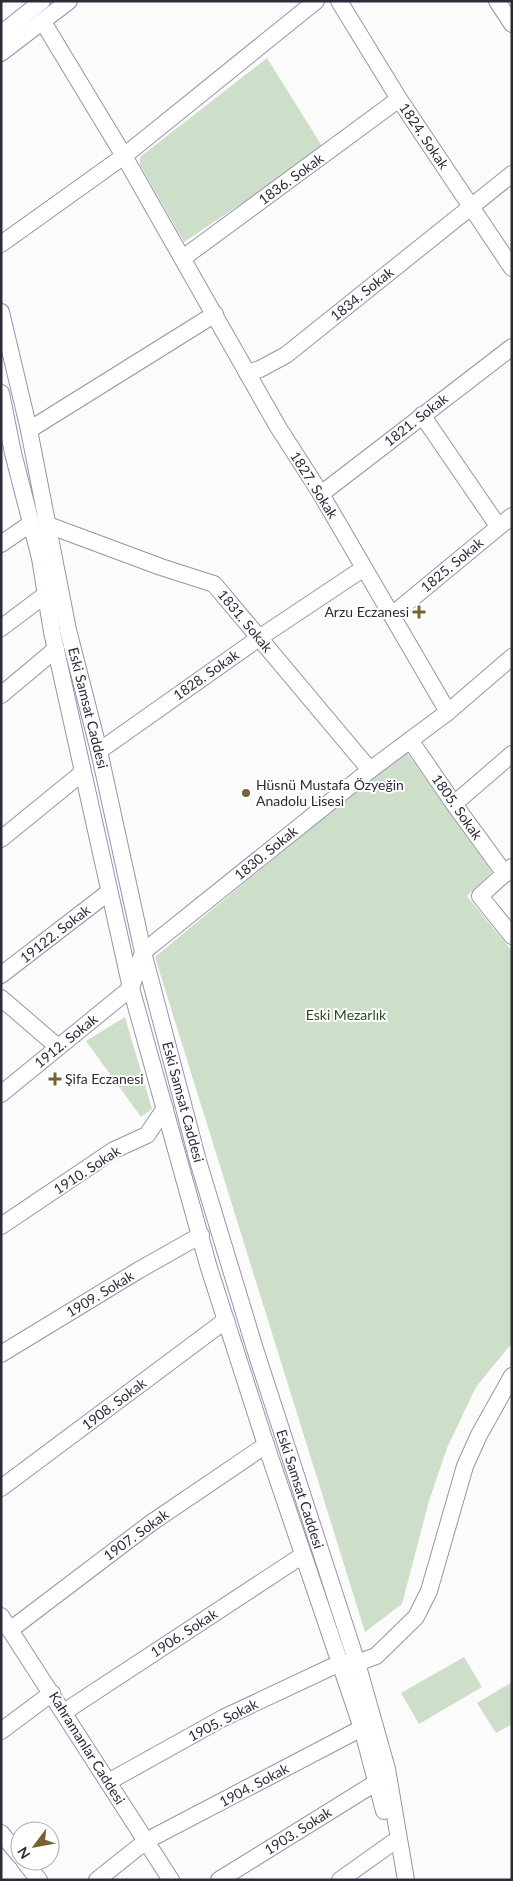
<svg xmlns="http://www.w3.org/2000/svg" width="513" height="1881" viewBox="0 0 513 1881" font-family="Lato,sans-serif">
<rect width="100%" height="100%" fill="#fbfbfb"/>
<g fill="#cddfc9">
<polygon points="267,58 322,146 275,181 184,242 140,165 140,157"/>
<polygon points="405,750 492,872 467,896 512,951 512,1343 476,1387 447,1448 429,1501 402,1604 365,1632 155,957"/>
<polygon points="125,1017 152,1109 141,1117 86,1041"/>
<polygon points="464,1657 482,1687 419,1724 401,1693"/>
<polygon points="512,1682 512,1724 496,1733 477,1703"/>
</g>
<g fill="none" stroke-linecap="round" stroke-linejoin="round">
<g stroke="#9892af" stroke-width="18">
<g id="minor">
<polyline points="316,1 124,156 278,427 321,494 448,712"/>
<polyline points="339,1 399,99 512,268"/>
<polyline points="497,1 512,24"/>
<polyline points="1,34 42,1"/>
<polyline points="1,53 69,1"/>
<polyline points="1,244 124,156 43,22"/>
<polyline points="183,258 399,99"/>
<polyline points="1,312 29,430 68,630 99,751 143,952 198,1161 255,1349 357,1663 387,1769 406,1880"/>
<polyline points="247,373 260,369 286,355 512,174"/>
<polyline points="1,393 13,453 40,558 52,632 131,988 209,1268 266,1445 362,1728 384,1811"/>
<polyline points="422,415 498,526"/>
<polyline points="29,430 215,314"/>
<polyline points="321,494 512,347"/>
<polyline points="48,525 161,567 214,584 370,770"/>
<polyline points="1,544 30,524"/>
<polyline points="392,615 512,516"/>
<polyline points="1,628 45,595"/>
<polyline points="1,695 56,649"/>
<polyline points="410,740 454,804 505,874"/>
<polyline points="99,751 259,638 364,568"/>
<polyline points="454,804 512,754"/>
<polyline points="1,839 82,773"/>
<polyline points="512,867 480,896 512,936"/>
<polyline points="1,975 109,892"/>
<polyline points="1,998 58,1047"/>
<polyline points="1,1094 131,988 143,952 370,770 448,712 512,657"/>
<polyline points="1,1226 114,1150 147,1135 165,1108"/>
<polyline points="1,1354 139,1270 201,1235"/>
<polyline points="1,1488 226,1320"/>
<polyline points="1,1616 171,1880"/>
<polyline points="10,1630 151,1523 266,1445"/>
<polyline points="64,1712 303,1555"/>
<polyline points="1,1731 52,1693"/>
<polyline points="108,1782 223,1718 340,1663 357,1663 376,1656 416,1617 429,1591 465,1466 479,1435 512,1376"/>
<polyline points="1,1833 20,1856"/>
<polyline points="24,1861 39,1880"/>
<polyline points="97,1880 146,1841 362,1728"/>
<polyline points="219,1880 377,1782"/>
<polyline points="340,1880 392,1843"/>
</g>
</g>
<use href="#minor" stroke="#fff" stroke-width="16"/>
</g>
<g fill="#776332" stroke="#fff" stroke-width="2">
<path d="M416.5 604.5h5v5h5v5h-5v5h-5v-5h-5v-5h5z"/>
<circle cx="246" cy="793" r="5"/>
<path d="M52.5 1071.5h5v5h5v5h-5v5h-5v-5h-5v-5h5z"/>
</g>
<g text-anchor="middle" stroke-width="4" stroke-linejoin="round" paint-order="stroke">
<g font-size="14" fill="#2d2b37" stroke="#fff">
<text transform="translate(424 136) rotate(56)" y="5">1824. Sokak</text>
<text transform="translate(291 179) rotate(-36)" y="5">1836. Sokak</text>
<text transform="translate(362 294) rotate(-39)" y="5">1834. Sokak</text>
<text transform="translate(416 420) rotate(-38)" y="5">1821. Sokak</text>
<text transform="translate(314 485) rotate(58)" y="5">1827. Sokak</text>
<text transform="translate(452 565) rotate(-40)" y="5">1825. Sokak</text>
<text transform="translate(245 621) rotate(50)" y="5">1831. Sokak</text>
<text transform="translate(206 675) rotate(-35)" y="5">1828. Sokak</text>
<text transform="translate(88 708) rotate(76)" y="5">Eski Samsat Caddesi</text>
<text transform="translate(457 807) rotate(55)" y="5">1805. Sokak</text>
<text transform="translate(266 853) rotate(-39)" y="5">1830. Sokak</text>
<text transform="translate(55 934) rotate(-38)" y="5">19122. Sokak</text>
<text transform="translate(66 1041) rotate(-39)" y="5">1912. Sokak</text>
<text transform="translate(183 1102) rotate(75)" y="5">Eski Samsat Caddesi</text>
<text transform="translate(87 1170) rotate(-33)" y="5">1910. Sokak</text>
<text transform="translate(100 1294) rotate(-31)" y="5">1909. Sokak</text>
<text transform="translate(114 1404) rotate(-37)" y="5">1908. Sokak</text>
<text transform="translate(300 1489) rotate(72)" y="5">Eski Samsat Caddesi</text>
<text transform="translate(136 1535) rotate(-36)" y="5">1907. Sokak</text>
<text transform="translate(184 1633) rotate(-33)" y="5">1906. Sokak</text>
<text transform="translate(223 1720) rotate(-27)" y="5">1905. Sokak</text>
<text transform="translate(87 1748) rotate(58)" y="5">Kahramanlar Caddesi</text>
<text transform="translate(254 1785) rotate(-28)" y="5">1904. Sokak</text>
<text transform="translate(298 1831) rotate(-32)" y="5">1903. Sokak</text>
</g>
<g font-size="14" fill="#2d2b37" stroke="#fff" text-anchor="start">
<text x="409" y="617" text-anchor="end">Arzu Eczanesi</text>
<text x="256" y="790">Hüsnü Mustafa Özyeğin<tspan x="256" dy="16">Anadolu Lisesi</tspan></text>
<text x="65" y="1084">Şifa Eczanesi</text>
</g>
<g font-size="14" fill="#294b22" stroke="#fff">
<text x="346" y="1020">Eski Mezarlık</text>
</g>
</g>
<rect width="513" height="1881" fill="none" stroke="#2d2b37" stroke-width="5"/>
<g transform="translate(35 1846) rotate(238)"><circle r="24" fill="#ffffff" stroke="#abaaaf"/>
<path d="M0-4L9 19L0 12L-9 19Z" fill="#776332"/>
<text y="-8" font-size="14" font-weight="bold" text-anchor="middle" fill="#2d2b37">N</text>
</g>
</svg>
